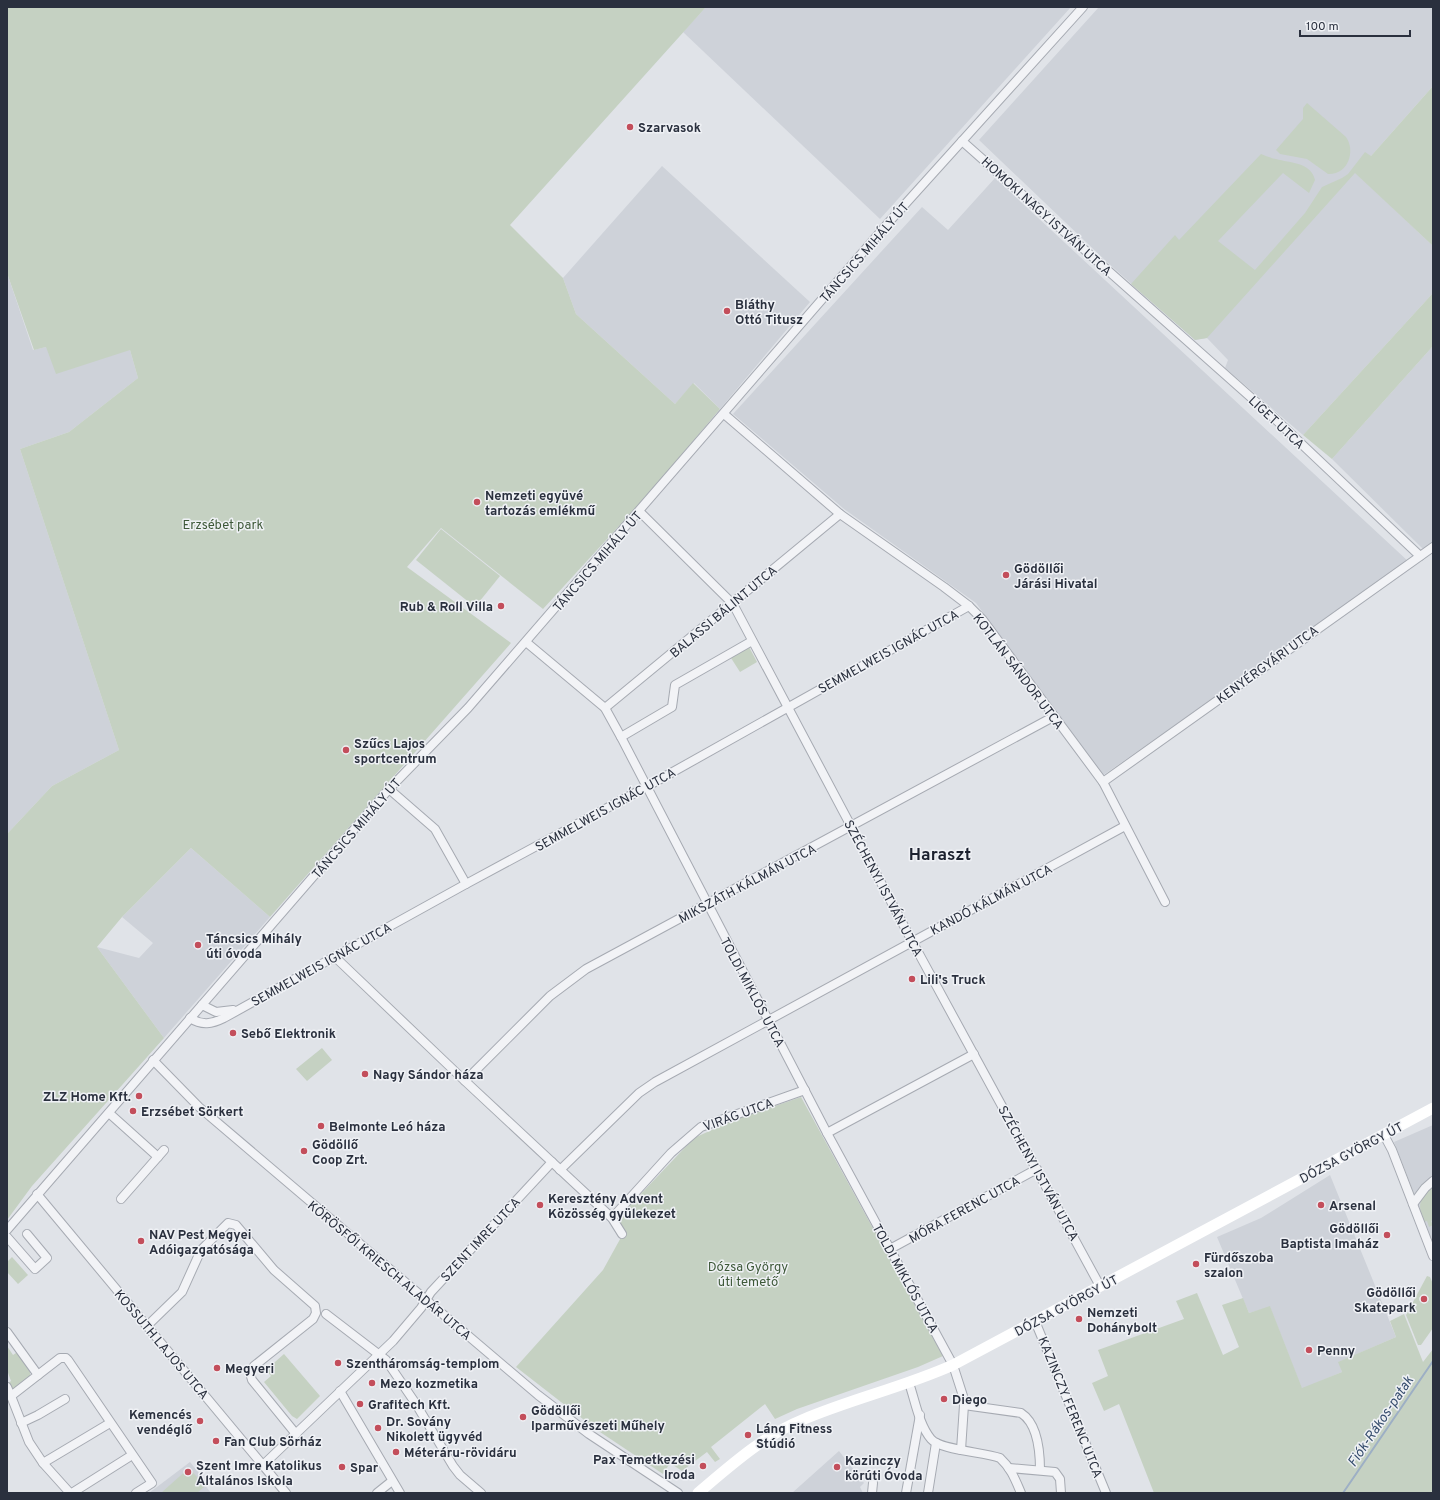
<svg xmlns="http://www.w3.org/2000/svg" width="1440" height="1500" viewBox="0 0 1440 1500" font-family="Overpass,sans-serif">
<rect width="100%" height="100%" fill="#e0e3e8"/>
<g fill="#ced2d9">
<polygon points="706,7 1071,7 880,219 683,32"/>
<polygon points="1099,7 1433,7 1433,86 1356,173 1433,246 1433,293 1303,435 1225,368 1228,360 1207,338 1195,340 1108,263 979,140"/>
<polygon points="662,166 810,302 720,409 694,383 675,404 576,314 563,278"/>
<polygon points="995,178 1409,562 1102,776 976,603 844,509 733,414 922,207 948,230"/>
<polygon points="7,273 33,350 46,347 130,350 138,378 69,432 20,449 119,750 52,786 7,834"/>
<polygon points="1433,346 1433,543 1423,549 1332,459"/>
<polygon points="191,848 270,917 164,1038 97,947 139,958 153,943 122,917"/>
<polygon points="1433,1125 1433,1243 1394,1142"/>
<polygon points="1330,1175 1396,1337 1339,1362 1342,1372 1302,1389 1270,1307 1249,1313 1217,1237 1261,1218"/>
<polygon points="839,1451 864,1483 860,1487 863,1493 792,1493"/>
<polygon points="190,1462 206,1482 204,1484 211,1493 149,1493"/>
</g>
<g fill="#c5d1c2">
<polygon points="7,7 706,7 510,225 563,278 576,314 675,404 693,383 720,409 651,491 543,609 441,528 407,567 511,643 270,917 191,848 122,917 97,947 164,1038 32,1186 7,1220 7,834 52,786 119,750 20,449 69,432 138,378 130,350 56,374 46,347 34,350 7,273"/>
<path d="M1433,86V246L1355,173L1207,338L1195,340L1131,284L1175,235L1179,240L1261,154C1266,156 1271,158 1276,159C1290,163 1311,162 1315,180L1309,193L1283,173L1218,241L1255,270L1305,213L1322,187L1342,178L1348,174L1365,152L1371,156Z"/>
<path d="M1307,103L1346,137C1356,151 1348,175 1328,174L1307,159L1280,154L1276,150L1303,119V108Z"/>
<polygon points="1433,293 1433,346 1332,459 1303,435"/>
<polygon points="441,529 500,576 475,607 416,560"/>
<polygon points="749,647 757,662 740,672 731,658"/>
<polygon points="322,1048 332,1060 307,1081 296,1069"/>
<polygon points="801,1097 943,1356 918,1367 797,1409 775,1419 765,1404 711,1447 720,1459 715,1462 707,1452 682,1471 670,1463 663,1474 597,1430 516,1367 603,1270 624,1232 617,1219 694,1138 734,1120"/>
<path d="M1433,1184V1220L1431,1221L1433,1225L1429,1227L1427,1221L1424,1222C1416,1202 1421,1199 1433,1184Z"/>
<polygon points="12,1257 28,1275 18,1284 7,1272 7,1262"/>
<polygon points="1427,1276 1430,1277 1433,1284 1433,1328 1421,1345 1418,1345 1406,1315"/>
<polygon points="1197,1293 1223,1355 1239,1347 1222,1305 1243,1298 1249,1313 1270,1306 1302,1388 1342,1372 1338,1362 1396,1337 1390,1321 1404,1314 1423,1362 1433,1349 1433,1493 1154,1493 1119,1404 1104,1411 1092,1383 1108,1376 1098,1350 1184,1319 1176,1301"/>
<polygon points="7,1346 13,1355 16,1353 19,1354 30,1372 30,1376 12,1390 9,1383 7,1384 11,1381 7,1370"/>
<polygon points="284,1354 320,1396 297,1419 292,1416 264,1382 271,1376 266,1370"/>
<polygon points="189,1468 205,1486 197,1493 161,1493"/>
</g>
<g fill="none" stroke-linecap="round" stroke-linejoin="round">
<polyline stroke="#9dafc5" stroke-width="2" points="1343,1493 1433,1361"/>
<g stroke="#a6aab2" stroke-width="10">
<g id="street">
<polyline points="962,141 1273,417 1420,556"/>
<polyline points="724,414 840,514 944,587 969,606 982,619 1103,782 1165,902"/>
<polyline points="640,512 733,604 912,941 1100,1286"/>
<polyline points="526,642 605,708 621,737 827,1133 953,1365 963,1396 964,1405 961,1450"/>
<polyline points="605,708 840,514"/>
<polyline points="621,737 672,707 675,685 752,641"/>
<polyline points="1103,782 1433,547"/>
<polyline points="389,789 435,829 466,884"/>
<polyline points="335,957 465,1081 612,1218 622,1234"/>
<polyline points="202,1005 216,1012 233,1010"/>
<path d="M190,1018C202,1026 212,1024 224,1018L466,884L646,787L969,606"/>
<polyline points="153,1060 199,1107 538,1395 589,1434 678,1493"/>
<polyline points="465,1081 550,996 586,969 1053,717"/>
<polyline points="109,1113 158,1157"/>
<polyline points="827,1133 974,1054"/>
<polyline points="1384,1135 1392,1150 1433,1256"/>
<polyline points="560,1170 639,1093 655,1082 1125,826"/>
<polyline points="37,1194 286,1493"/>
<polyline points="121,1199 164,1150"/>
<polyline points="1413,1204 1425,1188 1433,1181"/>
<polyline points="612,1218 671,1153 701,1127 805,1090"/>
<polyline points="7,1230 389,789 468,708 889,222 1083,7"/>
<polyline points="7,1237 35,1269 47,1258 27,1234"/>
<polyline points="890,1249 1037,1169"/>
<polyline points="326,1314 386,1360 416,1404 453,1466 460,1475 481,1493"/>
<polyline points="1035,1321 1106,1493"/>
<polyline points="147,1326 182,1292 201,1250 228,1223 236,1225 274,1270 315,1306 316,1313 313,1319 254,1366 250,1373 252,1380 296,1434"/>
<polyline points="7,1332 38,1375 11,1396 7,1387"/>
<polyline points="38,1375 60,1358 66,1358 68,1360 152,1483 136,1493"/>
<path d="M909,1383C915,1400 919,1425 931,1439C940,1450 984,1452 1000,1458C1011,1468 1015,1479 1021,1493"/>
<polyline points="340,1391 400,1493"/>
<polyline points="11,1396 29,1442 43,1463 70,1493"/>
<path d="M964,1405L1021,1413C1038,1424 1040,1451 1040,1470"/>
<polyline points="21,1423 38,1415 65,1399"/>
<polyline points="43,1463 110,1423"/>
<polyline points="263,1465 393,1341 421,1308 431,1292 552,1162"/>
<polyline points="1009,1468 1055,1472 1060,1479 1061,1493"/>
<polyline points="72,1493 129,1457"/>
<polyline points="377,1493 392,1481"/>
<polyline points="872,1493 873,1483"/>
<polyline points="906,1493 920,1415"/>
<polyline points="928,1493 936,1443"/>
</g>
</g>
<use href="#street" stroke="#f2f3f6" stroke-width="8"/>
<path stroke="#fff" stroke-width="11" d="M698,1493C730,1466 763,1436 802,1420C851,1399 904,1387 953,1365L1433,1108"/>
</g>
<g fill="#c34e5b" stroke="#eff1f5" stroke-width="1.5">
<circle cx="630" cy="127" r="4"/>
<circle cx="727" cy="311" r="4"/>
<circle cx="477" cy="502" r="4"/>
<circle cx="1006" cy="575" r="4"/>
<circle cx="501" cy="606" r="4"/>
<circle cx="346" cy="750" r="4"/>
<circle cx="198" cy="945" r="4"/>
<circle cx="912" cy="979" r="4"/>
<circle cx="233" cy="1033" r="4"/>
<circle cx="365" cy="1074" r="4"/>
<circle cx="139" cy="1096" r="4"/>
<circle cx="133" cy="1111" r="4"/>
<circle cx="321" cy="1126" r="4"/>
<circle cx="304" cy="1151" r="4"/>
<circle cx="540" cy="1205" r="4"/>
<circle cx="1321" cy="1205" r="4"/>
<circle cx="1387" cy="1235" r="4"/>
<circle cx="141" cy="1241" r="4"/>
<circle cx="1196" cy="1264" r="4"/>
<circle cx="1424" cy="1299" r="4"/>
<circle cx="1079" cy="1319" r="4"/>
<circle cx="1309" cy="1350" r="4"/>
<circle cx="338" cy="1363" r="4"/>
<circle cx="217" cy="1368" r="4"/>
<circle cx="372" cy="1383" r="4"/>
<circle cx="944" cy="1399" r="4"/>
<circle cx="360" cy="1404" r="4"/>
<circle cx="523" cy="1417" r="4"/>
<circle cx="200" cy="1421" r="4"/>
<circle cx="378" cy="1428" r="4"/>
<circle cx="748" cy="1435" r="4"/>
<circle cx="216" cy="1441" r="4"/>
<circle cx="396" cy="1452" r="4"/>
<circle cx="703" cy="1466" r="4"/>
<circle cx="342" cy="1467" r="4"/>
<circle cx="837" cy="1467" r="4"/>
<circle cx="188" cy="1472" r="4"/>
</g>
<g text-anchor="middle" stroke-width="3" stroke-linejoin="round" paint-order="stroke">
<g font-size="13" font-weight="bold" fill="#2a303e" stroke="#eff1f5" text-anchor="start">
<text x="638" y="132">Szarvasok</text>
<text x="735" y="309">Bláthy<tspan x="735" dy="15">Ottó Titusz</tspan></text>
<text x="485" y="500">Nemzeti együvé<tspan x="485" dy="15">tartozás emlékmű</tspan></text>
<text x="1014" y="573">Gödöllői<tspan x="1014" dy="15">Járási Hivatal</tspan></text>
<text x="493" y="611" text-anchor="end">Rub &amp; Roll Villa</text>
<text x="354" y="748">Szűcs Lajos<tspan x="354" dy="15">sportcentrum</tspan></text>
<text x="206" y="943">Táncsics Mihály<tspan x="206" dy="15">úti óvoda</tspan></text>
<text x="920" y="984">Lili's Truck</text>
<text x="241" y="1038">Sebő Elektronik</text>
<text x="373" y="1079">Nagy Sándor háza</text>
<text x="131" y="1101" text-anchor="end">ZLZ Home Kft.</text>
<text x="141" y="1116">Erzsébet Sörkert</text>
<text x="329" y="1131">Belmonte Leó háza</text>
<text x="312" y="1149">Gödöllő<tspan x="312" dy="15">Coop Zrt.</tspan></text>
<text x="548" y="1203">Keresztény Advent<tspan x="548" dy="15">Közösség gyülekezet</tspan></text>
<text x="1329" y="1210">Arsenal</text>
<text x="1379" y="1233" text-anchor="end">Gödöllői<tspan x="1379" dy="15">Baptista Imaház</tspan></text>
<text x="149" y="1239">NAV Pest Megyei<tspan x="149" dy="15">Adóigazgatósága</tspan></text>
<text x="1204" y="1262">Fürdőszoba<tspan x="1204" dy="15">szalon</tspan></text>
<text x="1416" y="1297" text-anchor="end">Gödöllői<tspan x="1416" dy="15">Skatepark</tspan></text>
<text x="1087" y="1317">Nemzeti<tspan x="1087" dy="15">Dohánybolt</tspan></text>
<text x="1317" y="1355">Penny</text>
<text x="346" y="1368">Szentháromság-templom</text>
<text x="225" y="1373">Megyeri</text>
<text x="380" y="1388">Mezo kozmetika</text>
<text x="952" y="1404">Diego</text>
<text x="368" y="1409">Grafitech Kft.</text>
<text x="531" y="1415">Gödöllői<tspan x="531" dy="15">Iparművészeti Műhely</tspan></text>
<text x="192" y="1419" text-anchor="end">Kemencés<tspan x="192" dy="15">vendéglő</tspan></text>
<text x="386" y="1426">Dr. Sovány<tspan x="386" dy="15">Nikolett ügyvéd</tspan></text>
<text x="756" y="1433">Láng Fitness<tspan x="756" dy="15">Stúdió</tspan></text>
<text x="224" y="1446">Fan Club Sörház</text>
<text x="404" y="1457">Méteráru-rövidáru</text>
<text x="695" y="1464" text-anchor="end">Pax Temetkezési<tspan x="695" dy="15">Iroda</tspan></text>
<text x="845" y="1465">Kazinczy<tspan x="845" dy="15">körúti Óvoda</tspan></text>
<text x="196" y="1470">Szent Imre Katolikus<tspan x="196" dy="15">Általános Iskola</tspan></text>
<text x="350" y="1472">Spar</text>
</g>
<g font-size="13" fill="#2a303e" stroke="#eff1f5">
<text transform="translate(1047 216) rotate(42)" y="5">HOMOKI NAGY ISTVÁN UTCA</text>
<text transform="translate(864 252) rotate(-49)" y="5">TÁNCSICS MIHÁLY ÚT</text>
<text transform="translate(1277 422) rotate(43)" y="5">LIGET UTCA</text>
<text transform="translate(597 561) rotate(-49)" y="5">TÁNCSICS MIHÁLY ÚT</text>
<text transform="translate(723 611) rotate(-40)" y="5">BALASSI BÁLINT UTCA</text>
<text transform="translate(888 651) rotate(-29)" y="5">SEMMELWEIS IGNÁC UTCA</text>
<text transform="translate(1267 664) rotate(-36)" y="5">KENYÉRGYÁRI UTCA</text>
<text transform="translate(1019 671) rotate(53)" y="5">KOTLÁN SÁNDOR UTCA</text>
<text transform="translate(605 809) rotate(-29)" y="5">SEMMELWEIS IGNÁC UTCA</text>
<text transform="translate(356 828) rotate(-49)" y="5">TÁNCSICS MIHÁLY ÚT</text>
<text transform="translate(747 883) rotate(-28)" y="5">MIKSZÁTH KÁLMÁN UTCA</text>
<text transform="translate(884 888) rotate(62)" y="5">SZÉCHENYI ISTVÁN UTCA</text>
<text transform="translate(991 899) rotate(-28)" y="5">KANDÓ KÁLMÁN UTCA</text>
<text transform="translate(321 964) rotate(-29)" y="5">SEMMELWEIS IGNÁC UTCA</text>
<text transform="translate(753 992) rotate(62)" y="5">TOLDI MIKLÓS UTCA</text>
<text transform="translate(738 1114) rotate(-20)" y="5">VIRÁG UTCA</text>
<text transform="translate(1351 1152) rotate(-28)" y="5">DÓZSA GYÖRGY ÚT</text>
<text transform="translate(1039 1173) rotate(61)" y="5">SZÉCHENYI ISTVÁN UTCA</text>
<text transform="translate(964 1209) rotate(-29)" y="5">MÓRA FERENC UTCA</text>
<text transform="translate(480 1239) rotate(-47)" y="5">SZENT IMRE UTCA</text>
<text transform="translate(390 1270) rotate(40)" y="5">KÖRÖSFŐI KRIESCH ALADÁR UTCA</text>
<text transform="translate(906 1278) rotate(61)" y="5">TOLDI MIKLÓS UTCA</text>
<text transform="translate(1066 1305) rotate(-28)" y="5">DÓZSA GYÖRGY ÚT</text>
<text transform="translate(162 1344) rotate(50)" y="5">KOSSUTH LAJOS UTCA</text>
<text transform="translate(1071 1407) rotate(68)" y="5">KAZINCZY FERENC UTCA</text>
</g>
<g font-size="13" fill="#3d5838" stroke="#eff1f5">
<text x="223" y="529">Erzsébet park</text>
<text x="748" y="1271">Dózsa György<tspan x="748" dy="15">úti temető</tspan></text>
</g>
<g font-size="14" font-style="italic" fill="#374e6e" stroke="#eff1f5">
<text transform="translate(1380 1421) rotate(-56)" y="5">Fiók-Rákos-patak</text>
</g>
<g font-size="17" font-weight="bold" fill="#1c212f" stroke="#eff1f5">
<text x="940" y="860">Haraszt</text>
</g>
</g>
<rect width="1440" height="1500" fill="none" stroke="#2a303e" stroke-width="16"/>
<path d="M1300 30v6h110v-6" fill="none" stroke="#2a303e" stroke-width="2"/>
<text x="1306" y="30" font-size="12" fill="#2a303e" stroke="#eff1f5" stroke-width="3" paint-order="stroke">100 m</text>
</svg>
